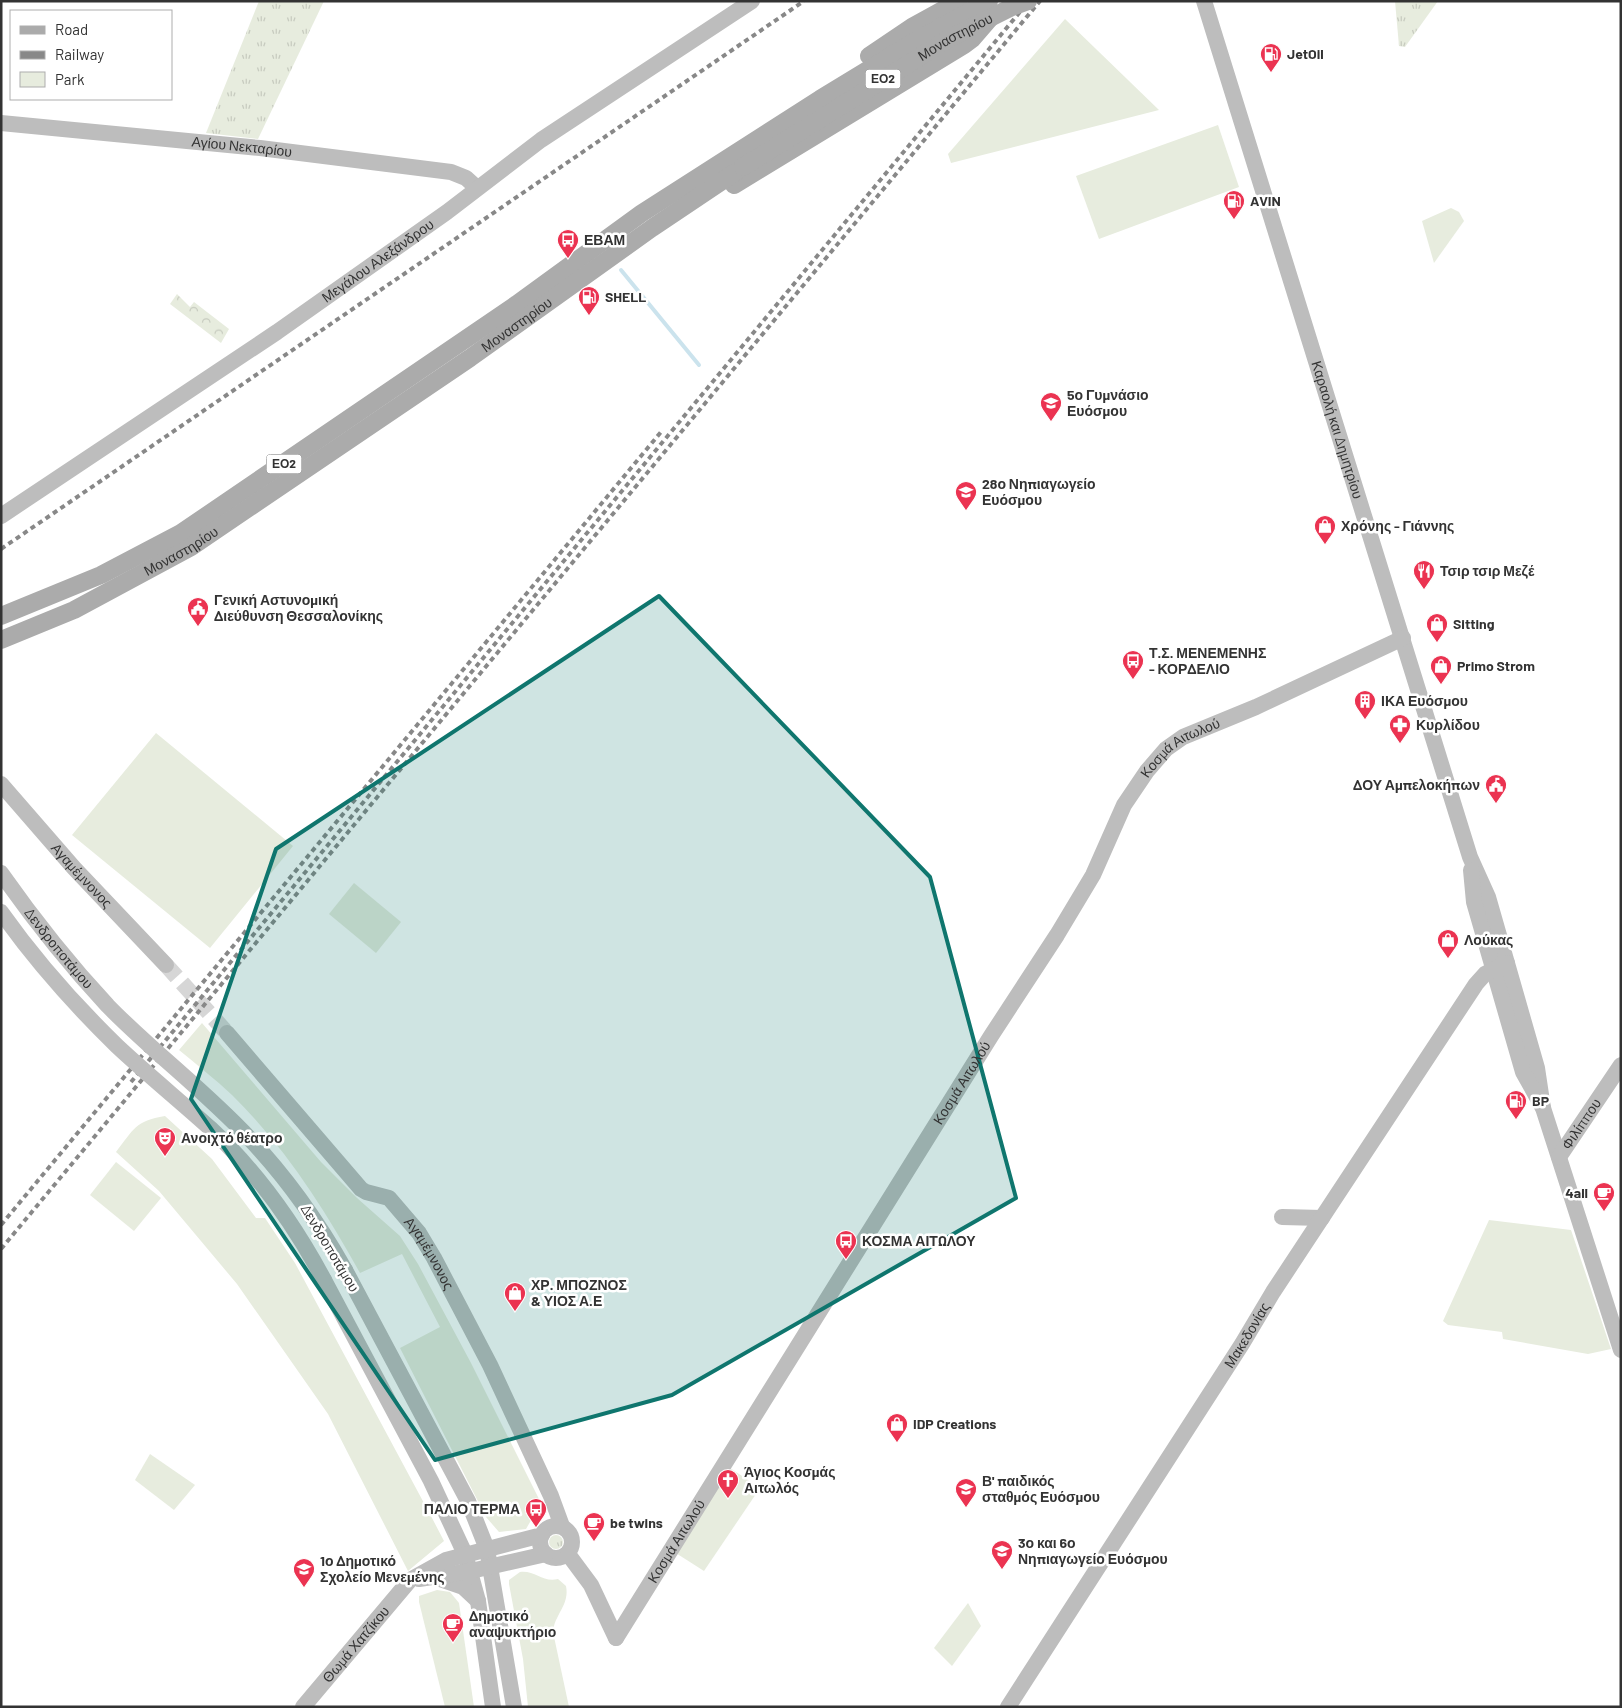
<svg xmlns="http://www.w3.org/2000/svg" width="1622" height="1708" viewBox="0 0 1622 1708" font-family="Barlow,sans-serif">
<defs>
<pattern id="grass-tufts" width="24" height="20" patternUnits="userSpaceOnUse" patternTransform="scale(1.25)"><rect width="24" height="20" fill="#e7ecde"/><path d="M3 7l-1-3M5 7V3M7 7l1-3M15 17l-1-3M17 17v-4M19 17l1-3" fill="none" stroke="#c7cbbf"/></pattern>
<pattern id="forest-crowns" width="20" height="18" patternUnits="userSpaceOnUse" patternTransform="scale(1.25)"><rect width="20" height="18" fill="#e7ecde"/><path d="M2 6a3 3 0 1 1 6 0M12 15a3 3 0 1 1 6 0" fill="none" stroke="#c7cbbf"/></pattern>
</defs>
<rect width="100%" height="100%" fill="#fff"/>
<g fill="url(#grass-tufts)">
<polygon points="259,1 324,1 258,139 206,133"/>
<polygon points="1395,1 1438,1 1405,47 1399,46"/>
<circle cx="556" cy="1542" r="7"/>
</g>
<polygon fill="url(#forest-crowns)" points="177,294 190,307 194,302 229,329 221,343 170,304"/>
<g fill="#e7ecde">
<polygon points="1065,19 1159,110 951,163 948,154"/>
<polygon points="1218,125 1239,187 1099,239 1076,176"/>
<polygon points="1451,208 1459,212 1464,221 1434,263 1422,221"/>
<polygon points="156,733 293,846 210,948 72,835"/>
<polygon points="354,883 401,922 376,953 329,914"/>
<path d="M202,1023L321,1162L357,1198L400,1236L418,1264L471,1363L541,1503L526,1529L499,1532L486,1517L400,1348L440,1327L402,1254L360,1273C324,1208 285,1147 232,1095C215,1079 197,1065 179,1050Z"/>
<path d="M165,1116L212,1159L256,1218H265L295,1263L432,1518L444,1541L408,1571L328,1414L237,1284L159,1191L116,1152C134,1129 135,1121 165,1116Z"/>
<polygon points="116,1162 161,1198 134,1231 90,1195"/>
<polygon points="1489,1220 1571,1230 1611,1349 1588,1354 1503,1339 1502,1332 1448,1325 1443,1321"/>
<polygon points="150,1454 195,1485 174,1510 135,1480"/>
<polygon points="724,1464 760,1488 704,1571 668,1548"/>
<path d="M520,1572C535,1570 543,1583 558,1579L566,1586C570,1605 554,1615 553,1632L569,1707H528L523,1659L509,1584V1580Z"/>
<polygon points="437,1590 450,1592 459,1603 474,1707 445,1707 419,1602 419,1596"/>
<polygon points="968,1603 981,1626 952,1666 934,1648"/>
</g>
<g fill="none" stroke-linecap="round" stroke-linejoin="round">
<polyline stroke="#cbe3ed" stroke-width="4" points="621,270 699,365"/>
<polyline stroke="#d6d6d6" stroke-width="16" stroke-dasharray="16 8" stroke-linecap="butt" points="166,965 227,1033"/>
<g stroke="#bdbdbd" stroke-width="16">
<path id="s1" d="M1204,1L1470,857L1488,897L1537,1068L1543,1108"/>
<path id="s2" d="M1,123L260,148L451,172L466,178L477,188"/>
<path id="s3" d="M1,516L277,332L447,212L541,140L752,1"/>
<path id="s4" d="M1,784L74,868L166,965"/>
<polyline points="1471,870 1474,902 1523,1072 1543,1108 1621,1350"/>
<path id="s5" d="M227,1033L361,1189L366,1192L389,1198L419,1233L434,1258L490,1365L551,1496L562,1526"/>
<path id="s6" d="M1559,1157L1621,1065"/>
<polyline points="1282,1217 1322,1218"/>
<polyline points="345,1270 468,1501 487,1549 514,1707"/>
<polyline points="324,1280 431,1481 465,1554 478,1601 493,1707"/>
<circle cx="556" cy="1542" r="16"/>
<polyline points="568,1554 591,1585 616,1638"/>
<polyline points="434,1577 463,1587 478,1601"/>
<polyline points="419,1579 471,1571 546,1554"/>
<path id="s7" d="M616,1638L991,1036L1057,935L1093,875L1124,805L1147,771L1166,749L1183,737L1256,707L1403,638"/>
<path id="s8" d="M303,1707L410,1580L446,1560L542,1535"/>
<path id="s9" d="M1008,1707L1242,1344L1273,1292L1476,984L1485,974L1507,963"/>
</g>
<g stroke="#ababab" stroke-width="18">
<polyline points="869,56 912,27 959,1"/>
<polyline points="734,185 964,45 972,39 991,17"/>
<polyline points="1,616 101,575 181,533 517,304 642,213 820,99 917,40 989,1"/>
<path id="s10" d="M1,640L74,610L191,547L470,358L652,228L743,167"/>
</g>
<g stroke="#888" stroke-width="4" stroke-dasharray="5 4" stroke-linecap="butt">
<polyline points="1,549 804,1"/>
<polyline points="131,1082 1029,1"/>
<polyline points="1,1225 661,432"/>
<polyline points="1,1249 1040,1"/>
</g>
<g stroke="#bdbdbd" stroke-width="16">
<path id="s11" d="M1,873C34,920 69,964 108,1006C153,1052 205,1091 249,1138C287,1178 318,1222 345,1270"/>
<path d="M1,912C35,960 75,1005 117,1046C148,1075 180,1101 211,1129C257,1172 294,1224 324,1280"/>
</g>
<path stroke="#ababab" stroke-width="18" id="s12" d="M743,167L950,38L1012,7L1028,1"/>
</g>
<path fill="#0f766e" fill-opacity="0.2" stroke="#0f766e" stroke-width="4" stroke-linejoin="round" d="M659,596L930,877L1016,1198L672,1395L435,1460L191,1099L276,849Z"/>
<defs>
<g id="fuel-pin" transform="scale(1.125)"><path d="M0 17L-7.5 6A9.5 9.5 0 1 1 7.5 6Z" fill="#eb3351" stroke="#fff"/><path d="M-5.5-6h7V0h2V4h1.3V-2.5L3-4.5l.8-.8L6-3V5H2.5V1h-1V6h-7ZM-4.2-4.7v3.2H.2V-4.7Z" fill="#fff"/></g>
<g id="bus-pin" transform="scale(1.125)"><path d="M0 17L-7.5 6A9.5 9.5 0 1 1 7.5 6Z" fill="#eb3351" stroke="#fff"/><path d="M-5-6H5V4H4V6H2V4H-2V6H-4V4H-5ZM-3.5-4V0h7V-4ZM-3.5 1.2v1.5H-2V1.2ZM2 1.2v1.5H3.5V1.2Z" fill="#fff"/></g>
<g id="school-pin" transform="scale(1.125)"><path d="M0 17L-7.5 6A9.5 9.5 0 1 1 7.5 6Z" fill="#eb3351" stroke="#fff"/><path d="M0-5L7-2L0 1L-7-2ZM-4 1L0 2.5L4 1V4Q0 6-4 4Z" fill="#fff"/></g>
<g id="shop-pin" transform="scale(1.125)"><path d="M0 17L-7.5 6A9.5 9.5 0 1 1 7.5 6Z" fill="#eb3351" stroke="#fff"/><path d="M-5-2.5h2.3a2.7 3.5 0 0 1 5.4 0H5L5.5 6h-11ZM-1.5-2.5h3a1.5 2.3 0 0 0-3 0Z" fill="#fff"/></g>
<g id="restaurant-pin" transform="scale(1.125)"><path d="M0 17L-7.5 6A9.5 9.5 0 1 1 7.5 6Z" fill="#eb3351" stroke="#fff"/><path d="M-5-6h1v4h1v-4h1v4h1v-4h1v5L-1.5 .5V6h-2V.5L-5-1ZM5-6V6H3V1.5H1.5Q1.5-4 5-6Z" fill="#fff"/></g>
<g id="civic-pin" transform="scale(1.125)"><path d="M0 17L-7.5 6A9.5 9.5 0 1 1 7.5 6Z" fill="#eb3351" stroke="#fff"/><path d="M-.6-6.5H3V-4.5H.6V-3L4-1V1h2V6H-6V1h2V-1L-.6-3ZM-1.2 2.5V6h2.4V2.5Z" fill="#fff"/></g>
<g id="building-pin" transform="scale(1.125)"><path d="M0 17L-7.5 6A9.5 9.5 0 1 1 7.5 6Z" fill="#eb3351" stroke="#fff"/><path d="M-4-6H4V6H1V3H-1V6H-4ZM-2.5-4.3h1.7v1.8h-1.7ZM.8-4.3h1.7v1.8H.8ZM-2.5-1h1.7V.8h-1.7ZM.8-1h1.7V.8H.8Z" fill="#fff"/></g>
<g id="pharmacy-pin" transform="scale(1.125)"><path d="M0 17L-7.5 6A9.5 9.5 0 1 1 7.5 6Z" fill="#eb3351" stroke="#fff"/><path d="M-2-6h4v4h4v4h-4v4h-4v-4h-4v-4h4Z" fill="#fff"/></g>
<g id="theatre-pin" transform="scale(1.125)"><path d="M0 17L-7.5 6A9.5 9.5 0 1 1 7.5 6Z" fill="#eb3351" stroke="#fff"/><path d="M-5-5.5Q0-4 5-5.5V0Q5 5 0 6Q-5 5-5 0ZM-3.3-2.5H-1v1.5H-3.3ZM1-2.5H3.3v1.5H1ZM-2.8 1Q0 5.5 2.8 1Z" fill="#fff"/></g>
<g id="cafe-pin" transform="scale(1.125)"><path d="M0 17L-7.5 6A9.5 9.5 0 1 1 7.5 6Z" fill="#eb3351" stroke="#fff"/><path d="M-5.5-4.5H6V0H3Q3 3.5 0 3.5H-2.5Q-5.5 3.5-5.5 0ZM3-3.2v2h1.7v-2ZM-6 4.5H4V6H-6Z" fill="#fff"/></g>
<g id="church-pin" transform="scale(1.125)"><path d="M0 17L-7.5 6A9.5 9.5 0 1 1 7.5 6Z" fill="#eb3351" stroke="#fff"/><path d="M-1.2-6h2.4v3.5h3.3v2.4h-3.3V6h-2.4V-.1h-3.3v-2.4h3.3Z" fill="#fff"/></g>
</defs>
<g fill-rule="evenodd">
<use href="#fuel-pin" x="1271" y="54"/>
<use href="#fuel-pin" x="1234" y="201"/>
<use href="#bus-pin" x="568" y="240"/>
<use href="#fuel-pin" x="589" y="297"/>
<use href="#school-pin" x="1051" y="403"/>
<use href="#school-pin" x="966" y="492"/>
<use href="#shop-pin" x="1325" y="526"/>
<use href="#restaurant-pin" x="1424" y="571"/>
<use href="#civic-pin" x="198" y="608"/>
<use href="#shop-pin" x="1437" y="624"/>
<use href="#bus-pin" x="1133" y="661"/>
<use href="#shop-pin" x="1441" y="666"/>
<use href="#building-pin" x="1365" y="701"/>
<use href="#pharmacy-pin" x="1400" y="725"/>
<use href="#civic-pin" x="1496" y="785"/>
<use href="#shop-pin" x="1448" y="940"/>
<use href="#fuel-pin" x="1516" y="1101"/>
<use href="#theatre-pin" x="165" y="1138"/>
<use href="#cafe-pin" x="1604" y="1193"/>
<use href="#bus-pin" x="846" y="1241"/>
<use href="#shop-pin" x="515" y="1293"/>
<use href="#shop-pin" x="897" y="1424"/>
<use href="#church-pin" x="728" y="1480"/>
<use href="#school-pin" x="966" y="1489"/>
<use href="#bus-pin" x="536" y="1509"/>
<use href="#cafe-pin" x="594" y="1523"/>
<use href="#school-pin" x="1002" y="1551"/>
<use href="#school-pin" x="304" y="1569"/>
<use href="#cafe-pin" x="453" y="1624"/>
</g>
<g text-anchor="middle" stroke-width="5" stroke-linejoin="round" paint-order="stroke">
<g fill="#fff" stroke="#707070" stroke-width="1">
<rect x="865.5" y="69.5" width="35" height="19" rx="4"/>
<rect x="266.5" y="454.5" width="35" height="19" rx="4"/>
</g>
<g font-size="12" font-weight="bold" fill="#333">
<text x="883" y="83">ΕΟ2</text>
<text x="284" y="468">ΕΟ2</text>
</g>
<g font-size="14" fill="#333" stroke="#fff">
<text dy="5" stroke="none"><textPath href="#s12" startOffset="249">Μοναστηρίου</textPath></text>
<text dy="5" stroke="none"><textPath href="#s2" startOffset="242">Αγίου Νεκταρίου</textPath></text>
<text dy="5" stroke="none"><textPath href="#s3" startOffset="455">Μεγάλου Αλεξάνδρου</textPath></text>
<text dy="5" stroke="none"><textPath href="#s10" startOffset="606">Μοναστηρίου</textPath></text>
<text dy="5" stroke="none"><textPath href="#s1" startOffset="449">Καραολή και Δημητρίου</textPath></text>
<text dy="5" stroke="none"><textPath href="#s10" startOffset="201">Μοναστηρίου</textPath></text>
<text dy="5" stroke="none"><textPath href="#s7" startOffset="1059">Κοσμά Αιτωλού</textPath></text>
<text dy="5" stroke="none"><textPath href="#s4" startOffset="122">Αγαμέμνονος</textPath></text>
<text dy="5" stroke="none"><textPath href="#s11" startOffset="95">Δενδροποτάμου</textPath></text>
<text dy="5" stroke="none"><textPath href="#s7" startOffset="654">Κοσμά Αιτωλού</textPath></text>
<text dy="5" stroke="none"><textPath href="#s6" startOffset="40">Φιλίππου</textPath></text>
<text transform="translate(330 1248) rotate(59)" y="5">Δενδροποτάμου</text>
<text dy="5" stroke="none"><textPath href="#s5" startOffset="304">Αγαμέμνονος</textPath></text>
<text dy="5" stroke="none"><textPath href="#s9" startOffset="442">Μακεδονίας</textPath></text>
<text dy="5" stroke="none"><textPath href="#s7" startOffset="114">Κοσμά Αιτωλού</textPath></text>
<text dy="5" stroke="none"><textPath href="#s8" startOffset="82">Θωμά Χατζίκου</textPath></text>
</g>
<g font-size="14" font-weight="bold" fill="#333" stroke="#fff" text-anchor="start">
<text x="1287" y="59">JetOil</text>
<text x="1250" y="206">AVIN</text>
<text x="584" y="245">ΕΒΑΜ</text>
<text x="605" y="302">SHELL</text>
<text x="1067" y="400">5ο Γυμνάσιο<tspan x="1067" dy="16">Ευόσμου</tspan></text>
<text x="982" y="489">28ο Νηπιαγωγείο<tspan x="982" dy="16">Ευόσμου</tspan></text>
<text x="1341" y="531">Χρόνης - Γιάννης</text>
<text x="1440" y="576">Τσιρ τσιρ Μεζέ</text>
<text x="214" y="605">Γενική Αστυνομική<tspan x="214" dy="16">Διεύθυνση Θεσσαλονίκης</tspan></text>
<text x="1453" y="629">Sitting</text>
<text x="1149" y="658">Τ.Σ. ΜΕΝΕΜΕΝΗΣ<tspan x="1149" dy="16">- ΚΟΡΔΕΛΙΟ</tspan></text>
<text x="1457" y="671">Primo Strom</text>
<text x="1381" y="706">ΙΚΑ Ευόσμου</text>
<text x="1416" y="730">Κυρλίδου</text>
<text x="1480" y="790" text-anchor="end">ΔΟΥ Αμπελοκήπων</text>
<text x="1464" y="945">Λούκας</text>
<text x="1532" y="1106">BP</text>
<text x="181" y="1143">Ανοιχτό θέατρο</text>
<text x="1588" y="1198" text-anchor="end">4all</text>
<text x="862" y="1246">ΚΟΣΜΑ ΑΙΤΩΛΟΥ</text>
<text x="531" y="1290">ΧΡ. ΜΠΟΖΝΟΣ<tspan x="531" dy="16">&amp; ΥΙΟΣ Α.Ε</tspan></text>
<text x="913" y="1429">IDP Creations</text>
<text x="744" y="1477">Άγιος Κοσμάς<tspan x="744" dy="16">Αιτωλός</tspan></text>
<text x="982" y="1486">Β' παιδικός<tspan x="982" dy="16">σταθμός Ευόσμου</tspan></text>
<text x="520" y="1514" text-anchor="end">ΠΑΛΙΟ ΤΕΡΜΑ</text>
<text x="610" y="1528">be twins</text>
<text x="1018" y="1548">3ο και 6ο<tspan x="1018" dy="16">Νηπιαγωγείο Ευόσμου</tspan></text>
<text x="320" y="1566">1ο Δημοτικό<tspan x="320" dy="16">Σχολείο Μενεμένης</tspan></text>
<text x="469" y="1621">Δημοτικό<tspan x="469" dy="16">αναψυκτήριο</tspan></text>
</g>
</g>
<rect width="1622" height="1708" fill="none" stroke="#333333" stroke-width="5"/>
<rect x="10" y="10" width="162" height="90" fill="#ffffff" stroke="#adadad"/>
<rect x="20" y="26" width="25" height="8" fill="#ababab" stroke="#adadad"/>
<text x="55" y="35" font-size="15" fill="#333333">Road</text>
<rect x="20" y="51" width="25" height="8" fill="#888888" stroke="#adadad"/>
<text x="55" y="60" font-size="15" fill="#333333">Railway</text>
<rect x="20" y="72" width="25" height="15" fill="#e7ecde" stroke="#adadad"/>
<text x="55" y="85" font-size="15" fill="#333333">Park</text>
</svg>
